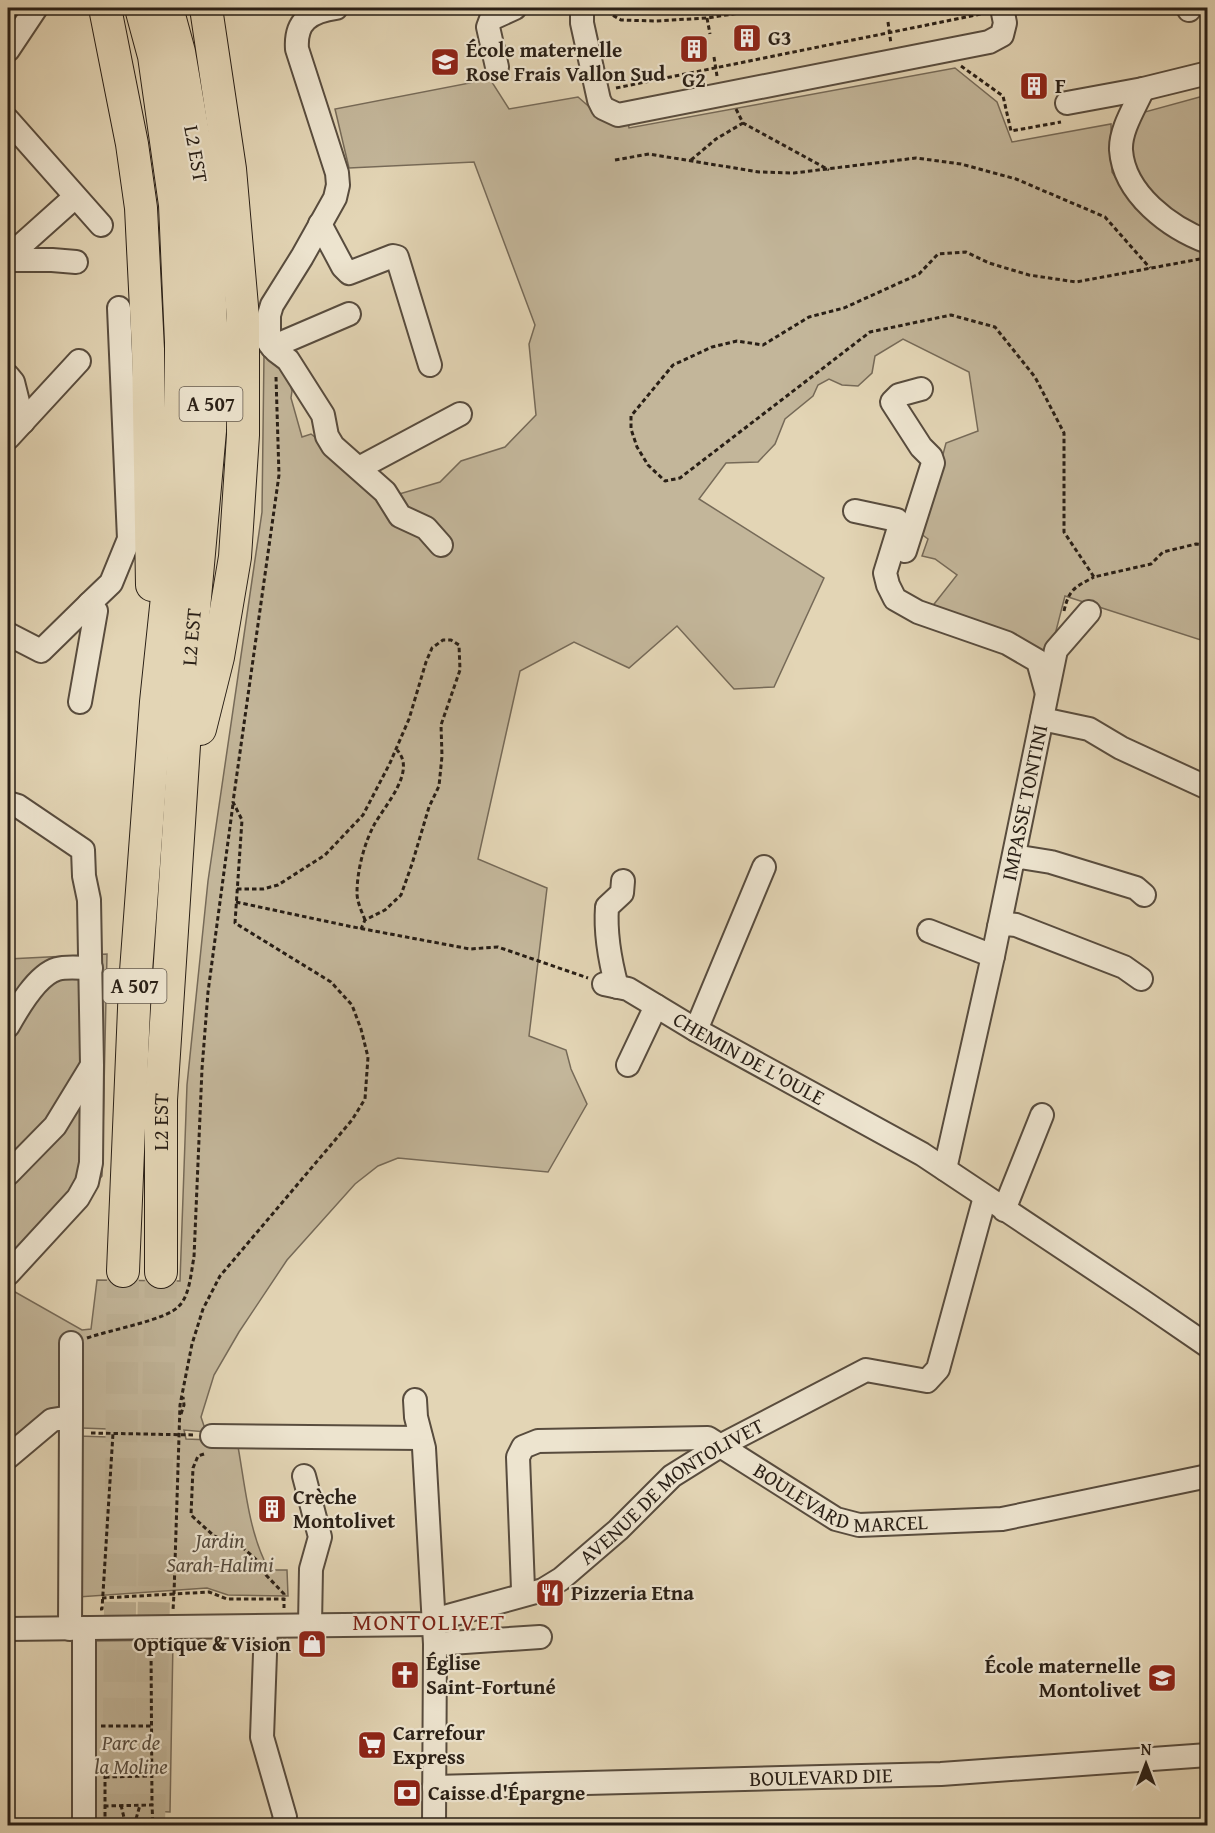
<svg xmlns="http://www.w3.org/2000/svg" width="1215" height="1833" viewBox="0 0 1215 1833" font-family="'Gentium Book Plus',serif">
<rect width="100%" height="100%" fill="#e3d5b5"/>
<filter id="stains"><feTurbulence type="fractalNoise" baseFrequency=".00333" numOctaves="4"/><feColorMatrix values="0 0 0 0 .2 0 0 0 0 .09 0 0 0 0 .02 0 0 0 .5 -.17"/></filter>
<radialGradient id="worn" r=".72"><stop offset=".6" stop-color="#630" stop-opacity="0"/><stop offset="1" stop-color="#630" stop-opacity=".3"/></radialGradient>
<g fill="#c3b69a" stroke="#766a58" stroke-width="1.5">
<path d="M955,68L997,102L1012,142L1111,124L1112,172L1135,208L1176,235L1137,173L1128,147L1141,113L1207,95V642L1065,596L1050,654L931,608L957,575L935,559L922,556L928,539L917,531L937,477L946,443L978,431L969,372L903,339L875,356L872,373L858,386L842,385L829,379L818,385L813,396L785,419L775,444L758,462L726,463L699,499L824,578L774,687L734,689L677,626L629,668L574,642L520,671L478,859L547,888L529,1036L566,1050L571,1069L587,1104L548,1172L398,1158L378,1166L355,1184L287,1260L239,1332L214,1375L201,1417L206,1432L184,1430L186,1439L237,1441C245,1483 248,1532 269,1570H287L288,1596L228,1595L207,1588L78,1597V1436L109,1437L108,1429L55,1427L8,1464V959L107,954L102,1176L8,1288L82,1330L91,1329L97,1280L180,1281L187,1085L208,881L262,512L264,354L279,360L289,380L292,391L291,398L302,437L311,434L345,461L379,500L440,482L461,461L505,447L536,415L529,344L535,325L474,162L349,168L335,109L490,79L509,109L578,97L593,110L627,117L629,128Z"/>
<polygon points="173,1640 170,1812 150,1811 150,1825 92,1826 93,1641"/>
</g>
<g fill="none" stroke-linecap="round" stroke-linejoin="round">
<g stroke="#beb195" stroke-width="32" stroke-dasharray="32 16" stroke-linecap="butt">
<polyline points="118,1826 123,1271"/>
<polyline points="149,1826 161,1272"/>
</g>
<g stroke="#584c3e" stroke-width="26">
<g id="minor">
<path d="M336,8C310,12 295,21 297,49L337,173L338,185L335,198L302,257L272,305L269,315V343L276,351L288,360L323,415L327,436L333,446L385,492L400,516L426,528L441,545"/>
<polyline points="582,8 582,23 599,100 603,108 618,115 989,42 1002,35 1005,23 1002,8"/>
<polyline points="1188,8 1189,10"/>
<polyline points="8,50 36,8"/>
<polyline points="497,67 488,27 491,19 515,8"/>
<path d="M1143,89C1135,107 1120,130 1121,150C1124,194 1170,228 1208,242"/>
<polyline points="1067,103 1143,89 1208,73"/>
<polyline points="8,120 101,225"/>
<polyline points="320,224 343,267 349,273 393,256 397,257 430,365"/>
<polyline points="8,257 75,197"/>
<polyline points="8,257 15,260 52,260 76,262"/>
<polyline points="272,347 349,314"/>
<polyline points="8,376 13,382 23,422"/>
<polyline points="8,438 79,361"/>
<polyline points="359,468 460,414"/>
<polyline points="855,511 897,520 898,531 885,573 888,585 895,599 918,612 1007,643 1038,661 1046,690"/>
<polyline points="905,551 933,463 931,457 921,447 892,402 899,395 921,389"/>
<polyline points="89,604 111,583 129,539 119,308"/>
<polyline points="8,634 41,651 89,604 96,611 80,702"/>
<polyline points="1042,719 1089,729 1121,748 1208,788"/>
<polyline points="8,803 18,806 83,850 84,876 89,900 92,1065 91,1163 87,1182 78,1198 8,1274"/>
<polyline points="1013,862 1020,857 1051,862 1136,888 1144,895"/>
<polyline points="999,927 1007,924 1016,925 1124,967 1141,979"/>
<polyline points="929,931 993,956"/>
<path id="s1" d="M604,984L628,989L696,1030L922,1154L1141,1300L1208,1346"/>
<path d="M617,987C610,961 605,934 607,907L622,893L623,881"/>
<path d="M8,1026C18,1008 37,975 57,969C67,966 80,968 91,968"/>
<polyline points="696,1030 764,867"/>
<polyline points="628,1065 656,1006"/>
<path id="s2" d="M945,1169L993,956L1056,650L1089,612"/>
<polyline points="8,1174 55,1126 91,1067"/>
<polyline points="1004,1210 1042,1115"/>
<polyline points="71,1343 71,1417"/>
<polyline points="415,1400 416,1417 424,1448 435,1644 434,1826"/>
<polyline points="212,1436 421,1438"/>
<polyline points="8,1457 52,1420 71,1417 70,1629"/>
<polyline points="304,1476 320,1537 311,1569 310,1625"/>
<path id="s3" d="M521,1595L523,1589L518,1457L523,1447L538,1441L708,1438L836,1519L859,1525L1002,1519L1208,1476"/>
<polyline points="266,1626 262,1737 285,1817 282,1826"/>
<path id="s4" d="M8,1629L434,1624L444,1617L543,1590L561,1579L618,1530L672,1476L720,1446L866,1370L927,1381L938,1369L985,1197"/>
<polyline points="435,1644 540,1637"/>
<path id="s5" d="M434,1787L941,1774L1208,1755"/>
<polyline points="84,1826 84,1628"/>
</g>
</g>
<g stroke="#291f16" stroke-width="34">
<g id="highway">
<polyline points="105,8 132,144 141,208 148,349 152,585"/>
<polyline points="200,729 218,657 235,557 243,435 243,318 230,169 206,8"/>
<polyline points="123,1271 135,985 156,702 175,521 181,431 181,342 175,205 154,56 141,8"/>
<path id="s6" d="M161,1272V1100L190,653L210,431L212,343L205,203L179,52L167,8"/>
</g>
</g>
<g stroke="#291f16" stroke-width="3" stroke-dasharray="4.5 3" stroke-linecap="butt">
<polyline points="600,8 621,20 655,21 707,18 772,8"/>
<polyline points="707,18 710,34"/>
<polyline points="888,22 891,44"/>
<polyline points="714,57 717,76"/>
<polyline points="961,66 1003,96 1011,131 1061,122"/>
<polyline points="616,88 986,13"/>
<polyline points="736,109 743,123 829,170"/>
<polyline points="615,160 649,154 759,172 794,173 916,158 961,164 1016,179 1105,217 1150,268"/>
<polyline points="691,160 716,139 743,123"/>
<polyline points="1200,259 1076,282 1029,275 989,263 966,252 938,254 919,274 844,308 809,317 763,345 737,341 712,347 673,365 631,416 631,429 637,447 648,465 665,481 680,478 870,332 951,315 995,327 1035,377 1064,433 1064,532 1094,577 1151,564 1163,552 1196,544 1208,545"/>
<polyline points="276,377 279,475 233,802 242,820 235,923 331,982 352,1005 361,1029 368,1057 365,1099 352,1120 220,1276 203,1309 192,1344 180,1405 174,1594 209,1592 227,1599 284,1599 284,1608"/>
<path d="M1064,611C1069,589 1075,587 1094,577"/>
<polyline points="237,889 263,889 278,885 325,855 363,815 390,763 409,719 426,662 432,648 443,640 451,640 459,645 460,670 441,725 442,756 439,786 429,807 412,864 401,895 385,910 365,920 361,929"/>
<polyline points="236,902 353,927 470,949 498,947 588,978"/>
<path d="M365,920C362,912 357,902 357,893C357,871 364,844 374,825C385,805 417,771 397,750"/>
<path d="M87,1338C109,1330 167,1320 179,1306C190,1295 191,1272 194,1257L202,1069L208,992L233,804"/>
<polyline points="181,1414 184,1405 183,1397"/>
<polyline points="91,1433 195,1435"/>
<polyline points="204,1454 198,1456 193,1468 191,1515 214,1536 242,1547 260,1563 266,1575 284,1594 284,1599"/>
<polyline points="102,1598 174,1594 173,1610"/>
<polyline points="100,1609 102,1609 113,1433"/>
<polyline points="151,1646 152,1805"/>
<polyline points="101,1726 152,1726"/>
<polyline points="105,1777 152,1776"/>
<polyline points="121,1805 126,1826"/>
<polyline points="104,1806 152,1805 153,1826"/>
<polyline points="105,1824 105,1773"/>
<polyline points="134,1826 140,1805"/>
</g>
<use href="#minor" stroke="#ede4cf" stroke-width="22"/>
<use href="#highway" stroke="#e3d5b5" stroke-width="32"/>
</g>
<defs>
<g id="building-square" transform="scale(1.5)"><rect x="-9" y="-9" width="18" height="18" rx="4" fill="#8f2418" stroke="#ede4cf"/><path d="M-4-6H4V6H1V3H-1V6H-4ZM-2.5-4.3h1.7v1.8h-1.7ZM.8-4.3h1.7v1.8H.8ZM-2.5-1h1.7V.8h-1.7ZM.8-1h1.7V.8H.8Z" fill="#fff"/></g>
<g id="school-square" transform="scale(1.5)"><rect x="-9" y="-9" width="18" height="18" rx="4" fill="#8f2418" stroke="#ede4cf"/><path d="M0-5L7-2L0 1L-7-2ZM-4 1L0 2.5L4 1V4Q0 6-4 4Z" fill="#fff"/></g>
<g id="restaurant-square" transform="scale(1.5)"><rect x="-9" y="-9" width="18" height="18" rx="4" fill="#8f2418" stroke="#ede4cf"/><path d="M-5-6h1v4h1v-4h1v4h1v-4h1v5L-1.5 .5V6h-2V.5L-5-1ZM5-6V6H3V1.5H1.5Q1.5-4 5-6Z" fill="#fff"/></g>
<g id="shop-square" transform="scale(1.5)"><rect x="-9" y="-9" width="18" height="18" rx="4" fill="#8f2418" stroke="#ede4cf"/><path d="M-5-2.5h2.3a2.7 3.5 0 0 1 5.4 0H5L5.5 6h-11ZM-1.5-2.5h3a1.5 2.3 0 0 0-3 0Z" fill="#fff"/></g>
<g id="church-square" transform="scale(1.5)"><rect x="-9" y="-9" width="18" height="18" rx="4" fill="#8f2418" stroke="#ede4cf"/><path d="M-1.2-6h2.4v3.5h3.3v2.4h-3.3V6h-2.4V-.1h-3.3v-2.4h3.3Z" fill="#fff"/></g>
<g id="supermarket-square" transform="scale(1.5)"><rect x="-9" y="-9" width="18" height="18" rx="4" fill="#8f2418" stroke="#ede4cf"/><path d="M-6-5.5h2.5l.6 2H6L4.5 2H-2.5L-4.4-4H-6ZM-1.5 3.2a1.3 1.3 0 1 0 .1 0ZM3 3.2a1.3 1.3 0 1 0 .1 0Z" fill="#fff"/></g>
<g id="bank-square" transform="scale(1.5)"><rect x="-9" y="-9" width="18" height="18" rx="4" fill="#8f2418" stroke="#ede4cf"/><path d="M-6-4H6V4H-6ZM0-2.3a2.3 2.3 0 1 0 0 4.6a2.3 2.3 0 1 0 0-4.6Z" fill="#fff"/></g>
</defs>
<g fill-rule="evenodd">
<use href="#building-square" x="747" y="38"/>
<use href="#building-square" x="694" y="49"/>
<use href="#school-square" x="445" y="62"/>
<use href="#building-square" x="1034" y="86"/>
<use href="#building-square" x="272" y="1509"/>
<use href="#restaurant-square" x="550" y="1593"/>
<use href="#shop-square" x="312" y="1644"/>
<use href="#church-square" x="405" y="1675"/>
<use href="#school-square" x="1162" y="1678"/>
<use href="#supermarket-square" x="372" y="1745"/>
<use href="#bank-square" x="407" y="1793"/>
</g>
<g text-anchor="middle" stroke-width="4.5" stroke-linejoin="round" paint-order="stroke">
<g fill="#ede4cf" stroke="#645a4e" stroke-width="1.5">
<rect x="179.5" y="387" width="63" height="34" rx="4.5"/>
<rect x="103.5" y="969" width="63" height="34" rx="4.5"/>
</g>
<g font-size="20" font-weight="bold" fill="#291f16">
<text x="211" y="411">A 507</text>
<text x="135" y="993">A 507</text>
</g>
<g font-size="21" font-weight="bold" fill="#291f16" stroke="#ede4cf" text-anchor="start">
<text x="768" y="45">G3</text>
<text x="466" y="57">École maternelle<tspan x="466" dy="24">Rose Frais Vallon Sud</tspan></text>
<text x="694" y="87" text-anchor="middle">G2</text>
<text x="1055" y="93">F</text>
<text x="293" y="1504">Crèche<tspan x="293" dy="24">Montolivet</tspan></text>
<text x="571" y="1600">Pizzeria Etna</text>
<text x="291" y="1651" text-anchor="end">Optique &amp; Vision</text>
<text x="426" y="1670">Église<tspan x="426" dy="24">Saint-Fortuné</tspan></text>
<text x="1141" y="1673" text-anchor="end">École maternelle<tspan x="1141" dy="24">Montolivet</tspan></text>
<text x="393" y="1740">Carrefour<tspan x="393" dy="24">Express</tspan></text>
<text x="428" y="1800">Caisse d'Épargne</text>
</g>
<g font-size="21" fill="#291f16" stroke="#ede4cf">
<text transform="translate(196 154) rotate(80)" y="7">L2 EST</text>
<text dy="7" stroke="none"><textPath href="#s6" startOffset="636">L2 EST</textPath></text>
<text dy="7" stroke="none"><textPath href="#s2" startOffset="375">IMPASSE TONTINI</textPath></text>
<text dy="7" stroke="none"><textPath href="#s1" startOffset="164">CHEMIN DE L'OULE</textPath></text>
<text dy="7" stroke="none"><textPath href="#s6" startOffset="150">L2 EST</textPath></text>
<text dy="7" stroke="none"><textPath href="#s3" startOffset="486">BOULEVARD MARCEL</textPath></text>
<text dy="7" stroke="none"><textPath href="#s4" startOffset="704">AVENUE DE MONTOLIVET</textPath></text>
<text dy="7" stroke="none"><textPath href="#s5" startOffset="387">BOULEVARD DIE</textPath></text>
</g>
<g font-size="21" font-style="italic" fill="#574c3e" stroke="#ede4cf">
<text x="220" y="1548">Jardin<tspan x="220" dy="24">Sarah-Halimi</tspan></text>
<text x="131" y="1750">Parc de<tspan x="131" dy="24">la Moline</tspan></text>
</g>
<g font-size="24" letter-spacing="1.5" fill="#7a1f14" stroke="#ede4cf">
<text x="429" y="1630">MONTOLIVET</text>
</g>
</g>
<rect width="1215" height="1833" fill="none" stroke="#e3d5b5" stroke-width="30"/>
<rect x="9" y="9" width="1197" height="1815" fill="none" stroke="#291f16" stroke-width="3"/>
<rect x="15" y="15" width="1185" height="1803" fill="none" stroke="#291f16" stroke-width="1.5"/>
<g transform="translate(1146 1764)" stroke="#ede4cf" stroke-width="4.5" paint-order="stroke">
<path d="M0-4.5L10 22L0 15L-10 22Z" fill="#291f16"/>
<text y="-9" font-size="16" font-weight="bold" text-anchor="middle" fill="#291f16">N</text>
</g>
<rect width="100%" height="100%" filter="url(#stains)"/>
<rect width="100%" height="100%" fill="url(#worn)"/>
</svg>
